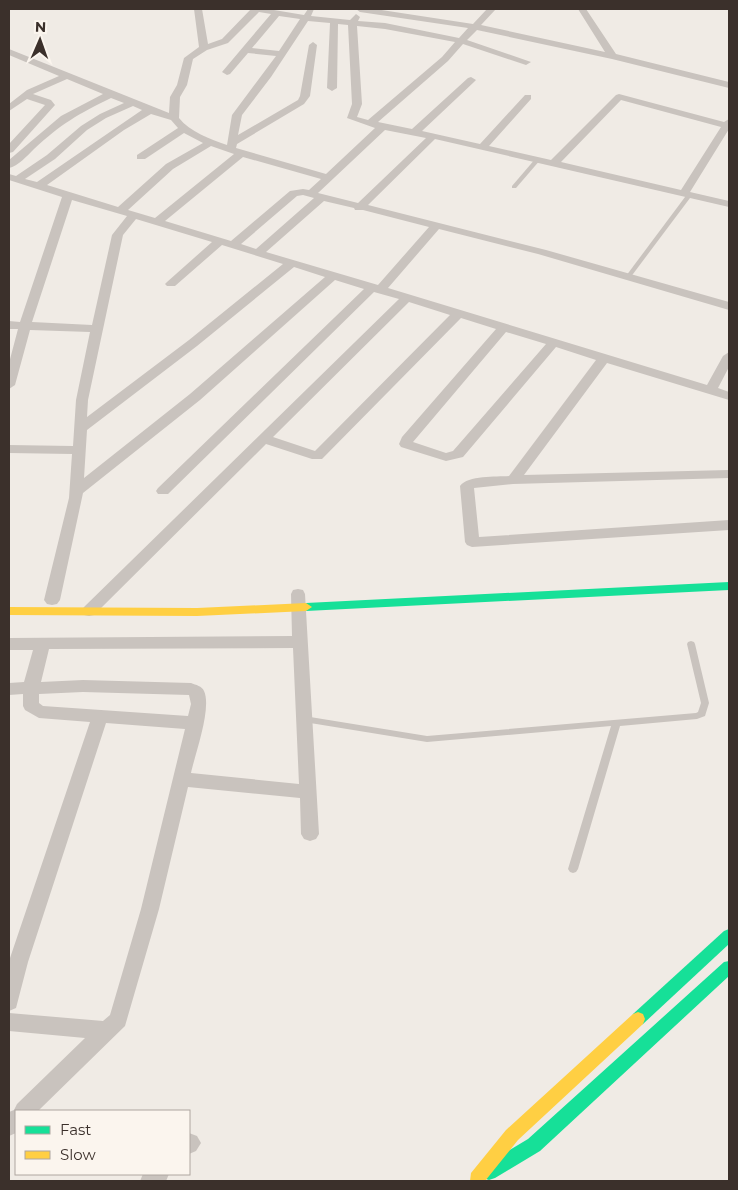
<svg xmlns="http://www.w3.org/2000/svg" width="738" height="1190" viewBox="0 0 738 1190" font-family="Montserrat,sans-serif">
<rect width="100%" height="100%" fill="#f0ebe5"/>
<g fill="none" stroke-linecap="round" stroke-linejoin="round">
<g fill="#c9c3be" fill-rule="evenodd">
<polygon points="536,158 541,159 516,188 512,188 512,186"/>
<polygon points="688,193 693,194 630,278 626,278 626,276"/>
<polygon points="691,641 694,642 695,644 709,703 705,716 697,719 620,726 578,869 576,872 573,873 570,872 568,869 611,726 427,742 304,722 301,721 300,719 301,717 304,716 427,736 696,713 698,712 701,703 687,644 688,642"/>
</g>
<g fill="#c9c3be" fill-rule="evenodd">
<path d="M194,9H202L208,44L222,39L251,9H268L304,15L308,9H314L311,16L350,20L356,14L360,17L358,21L385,23L459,38L468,28L360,12L356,9H375L473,24L487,9H496L481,25L605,52L578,9H586L616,54L729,82V88L612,59L477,30L467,40L531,62L526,65L463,44L448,61L378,122L412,129L468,78L471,77L476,80L474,82L422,131L480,144L525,95H531V99L489,146L551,160L616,95L619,94L724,122L729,119V129L690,192L729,201V207L435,139L368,205L546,250L729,302V310L538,254L439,229L388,288L707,385L723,356L729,352V367L718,388L729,392V400L607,363L524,475L729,470V478L513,484L474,488L479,537L729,520V530L472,547L467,545L465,542L460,486C468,475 496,477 509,476L596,360L556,347L463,457L446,461L401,447L399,444L402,437L496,329L461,318L322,459H312L266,444L94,615L89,616L84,615L81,611L84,607L399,299L374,292L168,494H158L156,491L158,488L364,289L335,280L200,400L83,493L60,600L57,604L52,605L47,604L44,600L69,498L72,454L9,453V445L73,446L76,400L90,332L30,330L15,385L9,389V363L18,329H9V321L20,322L62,197L9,180V174L16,176L47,155L81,126L100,114L124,103L111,98C78,114 61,124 34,149C27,156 18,166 9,168V160L61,116L103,94L67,79L33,94L51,100L55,105L13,152L9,153V144L45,105L27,99L9,111V104L27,90L59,76L9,55V49L169,113L170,97L177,85L184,58L199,47ZM259,12L271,14L222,72L227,75L230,74L248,53L276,56L232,115L227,145C210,139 190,132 179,118L180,97L187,85L193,59L207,50L228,43ZM279,16L300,19L279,51L252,48ZM308,21L330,23L327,88L332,91L337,88L338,24L348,25L352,104L347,118L375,128L326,174L236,148L237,144L304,104L310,96L317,45L313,42L309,45L300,96L298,100L238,135L242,115L271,77ZM357,26L385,29L455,42L442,57L368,120L357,117L362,104ZM621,100L721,127L681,190L561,162ZM133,106L142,110L37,182L25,179L55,159L87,130L106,118ZM151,114L171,120L178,128L137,155V159H145L184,133L203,143L166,164L118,207L47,185L124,130ZM385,130L426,138L358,203L318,193ZM211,146L234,154L155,218L128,210L173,169ZM243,157L321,179L309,190L303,189L290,191L231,241L165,221ZM303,195L314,198L256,249L241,244L297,196ZM72,200L127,216L112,235L92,325L32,322ZM324,201L354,208L355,210H363L429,227L378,285L266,252ZM136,219L212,242L167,282L165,284L167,286H175L222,245L283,264L189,340L87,417L88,400L123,235ZM294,267L325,277L190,394L84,478L87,430L197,346ZM409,302L450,315L315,451L273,437ZM506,332L546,344L453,451L446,453L413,442Z"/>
<path d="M298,589L303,590L305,594L319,834L316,839L310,841L304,839L301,834L300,798L188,787L159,909L125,1026L38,1111H16V1133L9,1136V1112L14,1110L17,1104L85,1038L9,1031V1013L103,1021L110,1015L141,909L185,729L106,723L28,962L16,1008L9,1011V961L90,722L39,718L25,710L23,706V694L9,695V683L24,682L33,650H9V638L292,636L291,594L293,590ZM293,648L299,784L191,773C195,754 212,708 204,691C202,686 196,685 191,683L83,680L41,682L49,649ZM83,692L189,695L191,704L188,716L43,706L39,703V694Z"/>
<polygon points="189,1133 197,1136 201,1143 196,1151 189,1154"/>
<polygon points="143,1174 169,1174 166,1181 140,1181"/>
</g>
<g fill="#16e098" fill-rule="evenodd">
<polygon points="729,582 729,590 306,611 300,607 306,603"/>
<polygon points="729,929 729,944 643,1024 638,1026 633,1024 631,1019 633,1014 724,931"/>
<polygon points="729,961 729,976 540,1151 495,1178 489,1180 483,1178 481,1172 483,1166 528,1139 724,962"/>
</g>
<g fill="#ffcf43" fill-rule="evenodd">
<polygon points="306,603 312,607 306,611 197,616 9,615 9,607 197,608"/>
<polygon points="638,1012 643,1014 645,1019 643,1024 518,1140 485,1181 470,1181 471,1173 506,1130 633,1014"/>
</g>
</g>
<rect width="738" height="1190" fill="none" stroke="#3b302b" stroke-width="20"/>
<rect x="15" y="1110" width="175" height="65" fill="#fbf5ee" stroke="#aea6a0"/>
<rect x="25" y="1126" width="25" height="8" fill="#16e098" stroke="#aea6a0"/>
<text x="60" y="1135" font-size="15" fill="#3b302b">Fast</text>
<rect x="25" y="1151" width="25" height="8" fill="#ffcf43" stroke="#aea6a0"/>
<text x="60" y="1160" font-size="15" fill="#3b302b">Slow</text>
<g transform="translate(40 40) rotate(2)" stroke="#fbf5ee" stroke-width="4" paint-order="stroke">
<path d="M0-4L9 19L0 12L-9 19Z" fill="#3b302b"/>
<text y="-8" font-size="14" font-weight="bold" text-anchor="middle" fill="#3b302b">N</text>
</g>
</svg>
